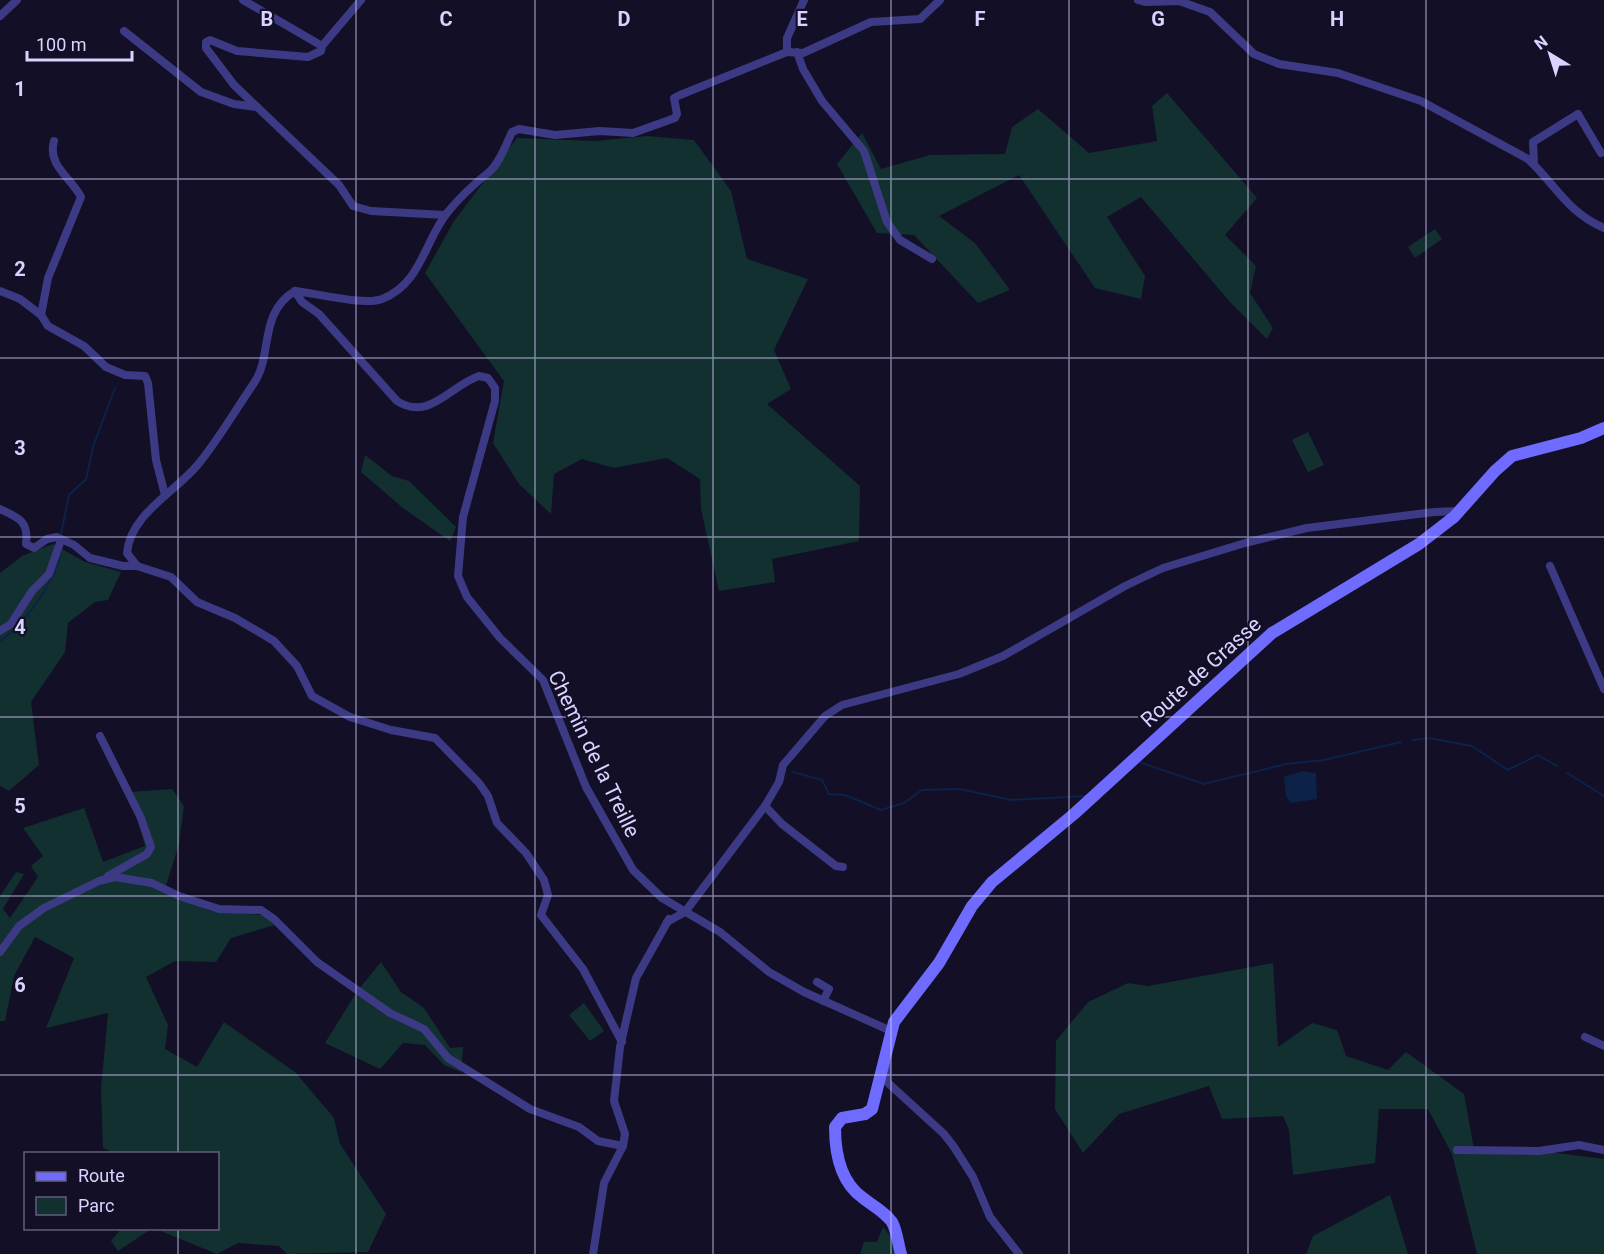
<svg xmlns="http://www.w3.org/2000/svg" width="1604" height="1254" viewBox="0 0 1604 1254" font-family="Roboto,sans-serif">
<rect width="100%" height="100%" fill="#130f26"/>
<g fill="#12302f">
<polygon points="1167,93 1257,198 1225,235 1256,266 1250,293 1273,328 1267,339 1229,301 1141,197 1107,217 1145,276 1141,299 1095,288 1019,175 939,216 975,243 1010,290 978,303 914,235 877,233 837,164 862,133 881,169 930,155 1005,154 1012,127 1038,109 1089,153 1157,141 1152,106"/>
<polygon points="647,136 694,140 731,191 747,259 808,279 774,350 791,389 767,404 860,486 859,541 772,559 775,582 719,591 701,509 700,479 667,458 614,468 582,459 554,474 551,514 519,484 493,443 504,381 425,273 454,221 517,138 595,141"/>
<polygon points="1435,229 1442,239 1415,258 1408,247"/>
<polygon points="1308,432 1324,465 1308,472 1292,440"/>
<polygon points="365,455 392,476 409,481 456,527 450,541 403,508 361,472"/>
<polygon points="53,544 85,562 121,572 108,600 95,602 68,623 65,652 31,702 39,765 9,791 0,786 0,573 22,556"/>
<polygon points="172,789 184,806 179,844 164,892 211,911 264,915 278,924 231,938 216,962 175,961 146,977 168,1025 165,1049 197,1067 224,1022 295,1072 334,1118 340,1144 386,1214 368,1252 287,1254 279,1246 238,1243 217,1254 156,1229 218,1228 218,1154 116,1154 103,1148 101,1089 108,1013 46,1028 74,958 35,937 14,976 5,1021 0,1021 0,896 16,872 24,874 3,909 10,918 38,877 31,866 43,856 23,828 84,808 103,862 145,846 129,792"/>
<polygon points="381,962 401,992 424,1008 450,1048 463,1047 461,1072 444,1065 425,1045 403,1043 380,1069 325,1043 358,990"/>
<polygon points="1273,963 1278,1047 1312,1023 1337,1030 1346,1056 1388,1070 1406,1052 1464,1094 1474,1149 1549,1152 1604,1159 1604,1254 1477,1254 1452,1154 1428,1109 1379,1109 1375,1163 1293,1175 1289,1130 1283,1116 1222,1119 1209,1086 1119,1114 1083,1153 1055,1109 1056,1041 1088,1002 1128,983 1148,986"/>
<polygon points="584,1003 604,1031 590,1041 569,1015"/>
<polygon points="1390,1195 1408,1254 1306,1254 1313,1236"/>
<polygon points="883,1227 905,1254 860,1254 864,1242 877,1242"/>
<polygon points="121,1229 121,1228 151,1229 118,1251 111,1241"/>
</g>
<polygon fill="#0c2248" points="1302,771 1316,773 1317,799 1291,803 1286,796 1284,777"/>
<g fill="none" stroke-linecap="round" stroke-linejoin="round">
<g stroke="#0c2248" stroke-width="2">
<polyline points="61,534 69,495 86,479 94,444 115,388"/>
<path d="M0,641C24,625 56,581 61,551"/>
<polyline points="1413,740 1429,738 1472,746 1508,770 1538,755 1557,766"/>
<polyline points="1139,762 1204,784 1286,764 1324,760 1401,742"/>
<polyline points="793,772 822,780 829,794 845,795 881,810 904,803 922,790 960,789 1011,800 1085,796"/>
<polyline points="1567,773 1604,796"/>
</g>
<g stroke="#3d3a85" stroke-width="8">
<polyline points="243,0 322,46"/>
<polyline points="361,0 322,46 321,51 308,57 237,51 210,40 206,42 206,48 234,85 339,185 353,206 371,211 445,215"/>
<path d="M1138,0L1145,2L1179,1L1210,12L1254,54L1279,64L1338,73L1421,101L1528,159C1556,185 1566,211 1604,228"/>
<polyline points="0,16 17,0"/>
<polyline points="124,31 201,92 234,104 257,107"/>
<polyline points="787,52 787,38 804,0"/>
<polyline points="797,52 803,69 822,101 864,151 887,222 900,240 932,259"/>
<polyline points="1534,164 1533,142 1578,114 1601,153"/>
<polyline points="0,291 20,299 41,315 48,326 84,346 106,367 125,375 145,376 148,383 156,460 165,495"/>
<path d="M295,291L302,302L319,314L397,401C429,422 451,385 479,376L488,378L495,388V401L463,517L458,576L467,597L500,638L543,680L586,787L633,870L662,898L720,932L769,972L804,992L891,1031"/>
<path d="M295,291C315,293 364,306 382,299C421,284 424,242 447,213C459,198 474,184 489,172C500,163 506,144 512,132L519,129L555,135L600,131L633,133L675,118L677,114L674,98L680,95L787,52L803,53L871,22L920,19L940,0"/>
<path d="M41,315L48,278L81,197C71,177 47,166 54,141"/>
<path d="M0,509C19,518 29,521 26,544L34,548L47,539L57,537L74,545L90,558L123,566H137L171,577L197,602L235,618L274,641L297,666L312,696L350,717L391,730L435,738L479,783L488,796L497,823L526,853L544,880L548,895L541,915L583,969L622,1042"/>
<path d="M137,566L127,553C130,513 178,491 200,462C220,437 236,409 254,383C273,356 258,313 295,291"/>
<polyline points="1550,566 1604,689"/>
<polyline points="0,631 11,624 32,591 49,574 61,540"/>
<polyline points="100,736 141,818 151,847 147,854 108,876"/>
<polyline points="765,806 782,824 836,866 843,867"/>
<polyline points="667,922 685,912 765,806 779,782 783,765 825,716 842,705 959,674 1003,656 1125,586 1163,568 1245,543 1307,528 1434,512 1460,511"/>
<polyline points="0,952 19,926 44,908 99,881 115,877 152,883 179,896 219,909 261,910 274,919 317,962 390,1013 424,1029 448,1058 530,1109 579,1127 598,1141 623,1146"/>
<polyline points="817,982 829,989 823,1001"/>
<polyline points="1585,1037 1604,1046"/>
<polyline points="887,1063 887,1082 944,1134 954,1147 973,1177 990,1217 1019,1254"/>
<polyline points="1457,1150 1539,1151 1579,1145 1604,1150"/>
<polyline points="593,1254 604,1183 623,1146 625,1134 614,1101 620,1047 636,978 669,919"/>
</g>
<path stroke="#6f6bff" stroke-width="12" d="M901,1254C898,1244 897,1231 892,1222C884,1211 873,1206 863,1198C840,1182 835,1153 835,1127L842,1118L865,1114L872,1109L894,1022L939,963L972,906L992,882L1074,814L1272,633L1419,544L1454,517L1495,471L1512,456L1581,438L1604,428"/>
</g>
<path fill="none" stroke="#d9d4ff" stroke-width="1.5" stroke-opacity="0.55" d="M178,0V1154M356,0V1254M535,0V1254M713,0V1254M891,0V1254M1069,0V1254M1248,0V1254M1426,0V1254M0,179H1604M0,358H1604M0,537H1604M0,717H1604M0,896H1604M0,1075H1604M178,1228V1254"/>
<g text-anchor="middle" stroke-width="4.5" stroke-linejoin="round" paint-order="stroke">
<g font-size="21" fill="#d9d4ff" stroke="#130f26">
<text transform="translate(1201 672) rotate(-42)" y="7">Route de Grasse</text>
<text transform="translate(594 754) rotate(64)" y="7">Chemin de la Treille</text>
</g>
</g>
<g font-size="20" text-anchor="middle" font-weight="bold" fill="#d9d4ff" stroke="#130f26" stroke-width="4.5" stroke-linejoin="round" paint-order="stroke">
<text x="267" y="26">B</text>
<text x="446" y="26">C</text>
<text x="624" y="26">D</text>
<text x="802" y="26">E</text>
<text x="980" y="26">F</text>
<text x="1158" y="26">G</text>
<text x="1337" y="26">H</text>
<text x="20" y="96">1</text>
<text x="20" y="276">2</text>
<text x="20" y="455">3</text>
<text x="20" y="634">4</text>
<text x="20" y="813">5</text>
<text x="20" y="992">6</text>
</g>
<rect x="24" y="1152" width="195" height="78" fill="#130f26" stroke="#625e7d" stroke-width="1.5"/>
<rect x="36" y="1172" width="30" height="9" fill="#6f6bff" stroke="#625e7d" stroke-width="1.5"/>
<text x="78" y="1182" font-size="18" fill="#d9d4ff">Route</text>
<rect x="36" y="1197" width="30" height="18" fill="#12302f" stroke="#625e7d" stroke-width="1.5"/>
<text x="78" y="1212" font-size="18" fill="#d9d4ff">Parc</text>
<g transform="translate(1550 54) rotate(322)" stroke="#130f26" stroke-width="4.5" paint-order="stroke">
<path d="M0-4.5L10 22L0 15L-10 22Z" fill="#d9d4ff"/>
<text y="-9" font-size="16" font-weight="bold" text-anchor="middle" fill="#d9d4ff">N</text>
</g>
<path d="M27 51v9h105v-9" fill="none" stroke="#d9d4ff" stroke-width="3"/>
<text x="36" y="51" font-size="18" fill="#d9d4ff" stroke="#130f26" stroke-width="4.5" paint-order="stroke">100 m</text>
</svg>
